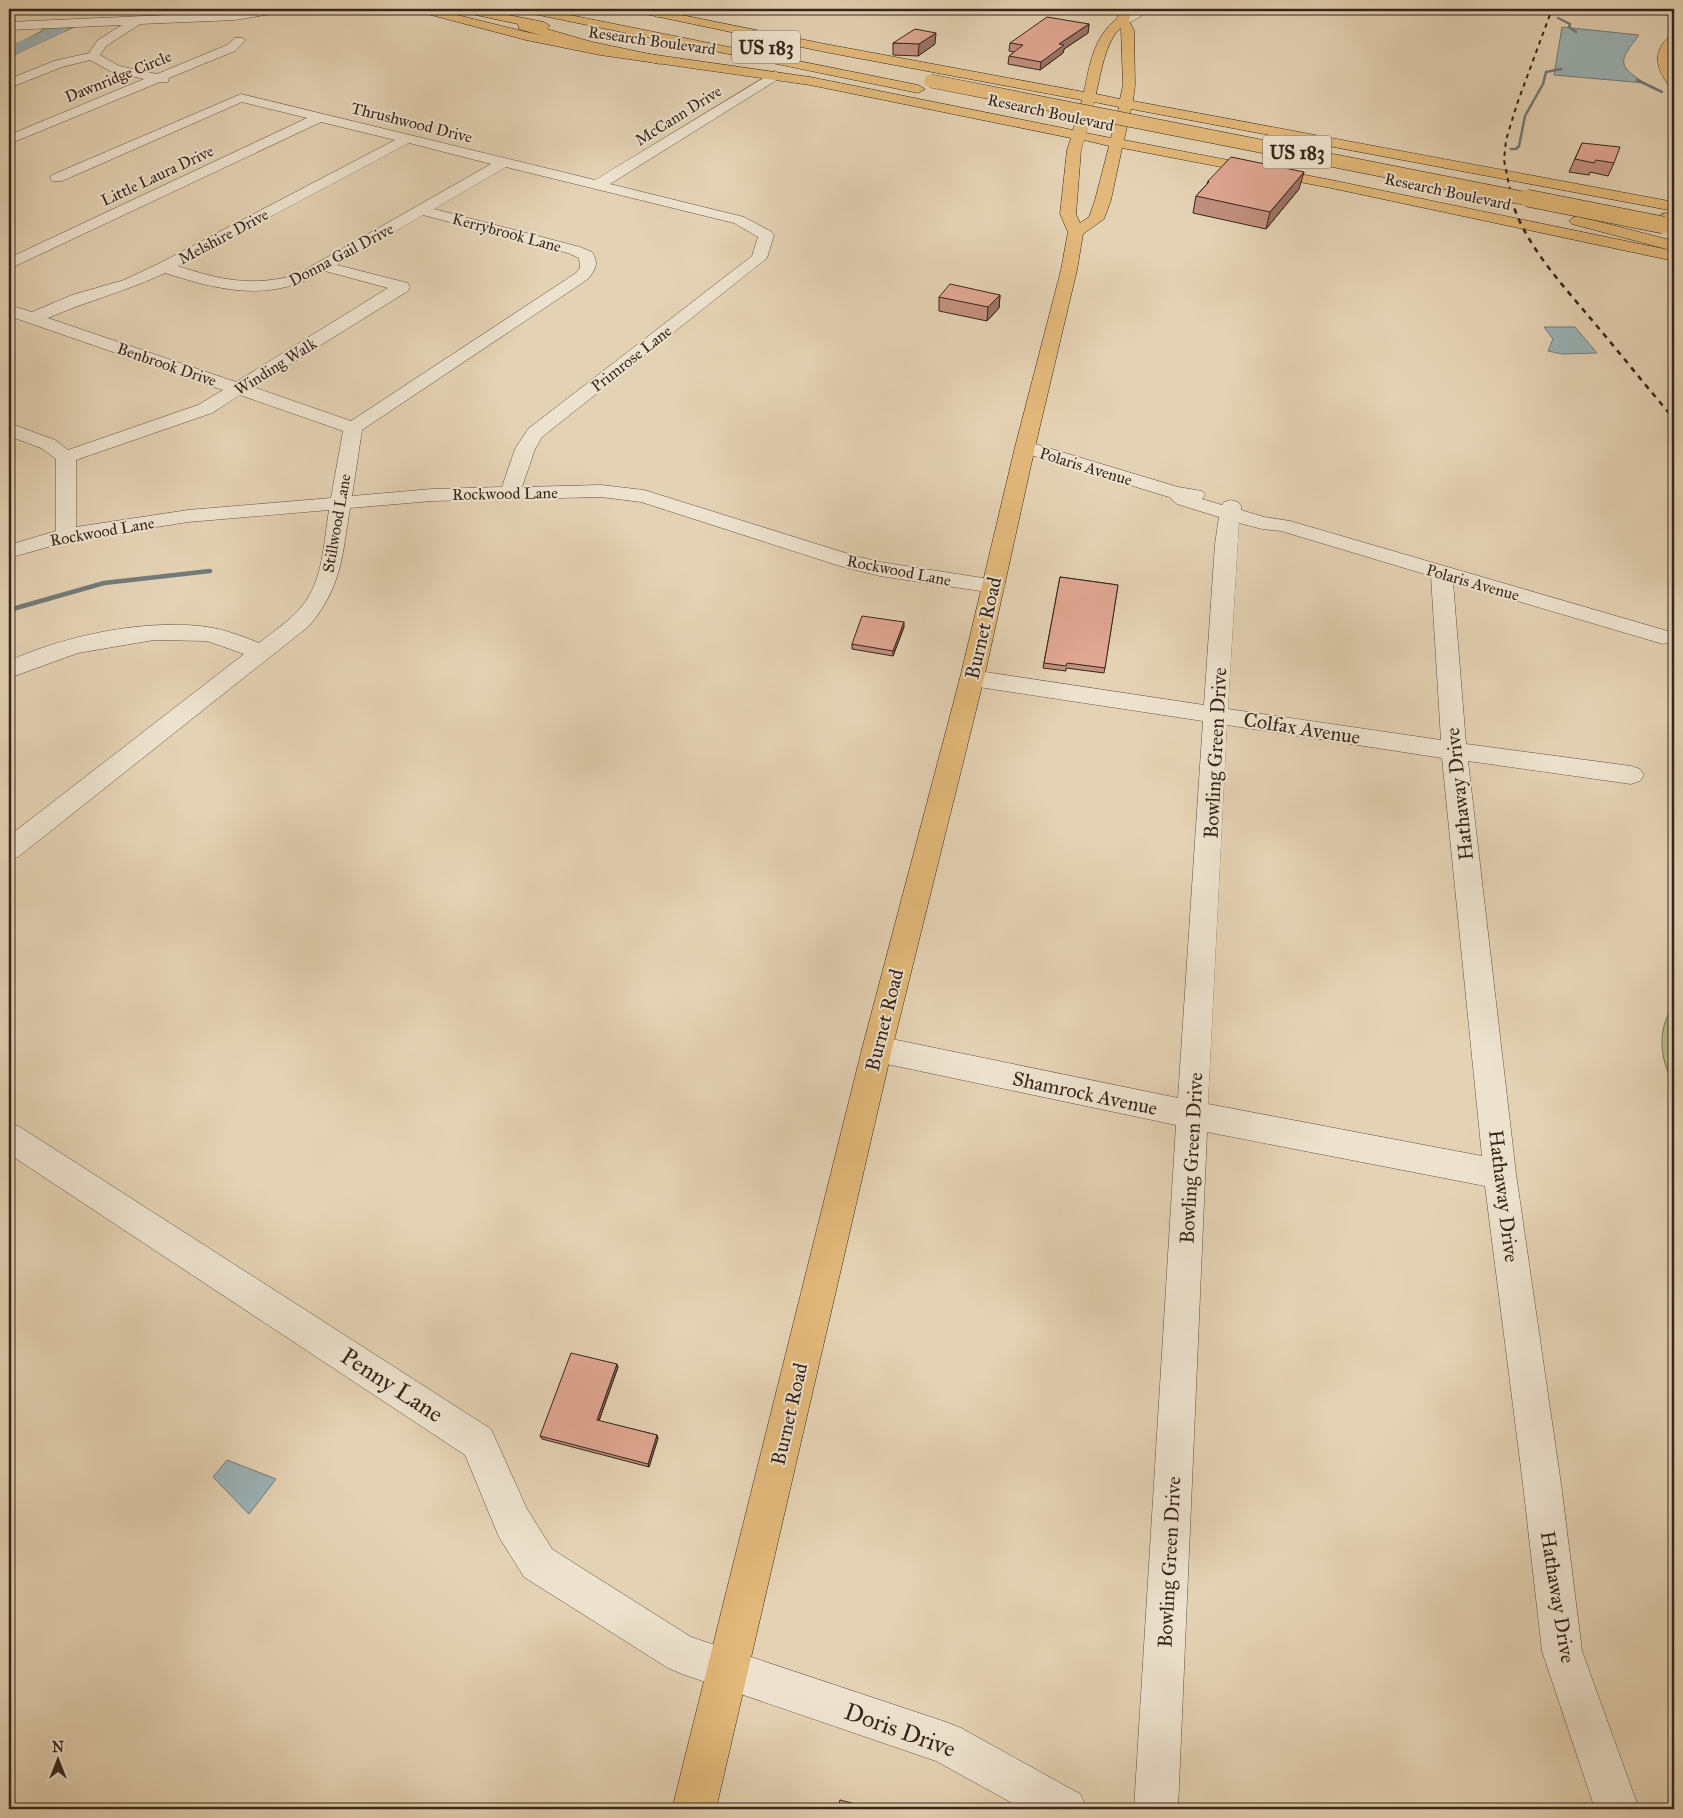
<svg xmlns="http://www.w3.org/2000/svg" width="1683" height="1818" viewBox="0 0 1683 1818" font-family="'IM FELL Great Primer',serif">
<rect width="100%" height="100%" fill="#e4d2b4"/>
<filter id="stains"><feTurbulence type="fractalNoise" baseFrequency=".004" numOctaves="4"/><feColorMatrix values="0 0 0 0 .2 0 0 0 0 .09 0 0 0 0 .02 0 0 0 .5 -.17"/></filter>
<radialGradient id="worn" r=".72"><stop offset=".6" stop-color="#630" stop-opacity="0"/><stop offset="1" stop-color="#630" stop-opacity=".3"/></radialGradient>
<g fill="#bbba89" stroke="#787052">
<polygon points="74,27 9,57 9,48 42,31 42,29"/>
<path d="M1674,1005V1085C1660,1059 1656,1030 1674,1005Z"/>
</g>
<g fill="#9bb4b9" stroke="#737b7a">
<path d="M1562,27L1639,35C1620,60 1615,65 1645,83L1554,75Z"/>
<polygon points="1544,327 1575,327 1597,353 1562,354 1548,351 1553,339"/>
<polygon points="227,1460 276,1479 249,1514 213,1477"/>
</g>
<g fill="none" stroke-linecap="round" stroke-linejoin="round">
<g stroke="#737b7a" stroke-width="2.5">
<polyline points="1558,18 1570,24 1569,27 1576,32"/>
<polyline points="1637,80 1662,92"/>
<polyline points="1511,149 1516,149 1519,146 1525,116 1543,84 1546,72 1561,69"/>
</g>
<polyline stroke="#737b7a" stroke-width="4.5" points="9,610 104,583 210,571"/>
<polygon fill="#9bb4b9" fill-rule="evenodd" points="59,25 64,26 66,29 64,32 9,57 9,46"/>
<g stroke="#625041" stroke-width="1">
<g id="minor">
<polygon points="261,9 289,9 283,12 235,20 140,24 106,46 100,55 119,66 157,74 227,45 235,38 243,38 245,41 235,51 169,78 168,82 160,82 9,144 9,135 144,79 110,71 90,60 62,67 9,88 9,79 54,61 89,53 98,40 122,25 9,30 9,22 235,12"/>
<polygon points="664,9 678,9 665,17 657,17 655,15"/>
<polygon points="1138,9 1153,9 1127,24 1123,25 1117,21"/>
<path d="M775,71L781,75L780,78L610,184L744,217L772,232L774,235L767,258L542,437L535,449L522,487L601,485L644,490L855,556L880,562L1002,581L1005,586L1002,591L994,593L880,576L840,566L641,502L601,497L432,501L350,508C342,556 342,587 309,626L18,857L9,860V836L244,654L207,641L154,640L78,653L9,678V661C64,636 140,620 200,626C220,628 240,635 259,643C274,631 291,620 303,605C323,580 324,541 329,510L188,522L69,541L9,558V545L56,531V459L41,448L9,436V423L55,440L68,450L198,405L223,390L9,316V305L32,312L72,295L124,280L158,264L395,140L321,122L9,269V258L307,118L242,102L62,181H52L50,178L52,175L241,94L595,180ZM409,143L491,164L296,275C252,287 220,280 178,266ZM506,167L734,223L758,237L752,256L528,429L515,449L502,487L432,489L352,496L362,430L588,279C596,269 599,263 592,252L580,247L434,209ZM423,215L568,253L579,258L580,268L576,273L351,421L253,387L408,291L410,287L408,283L337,265ZM325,271L388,288L236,382L48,318C87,301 127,291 165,273C222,291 270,303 325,271ZM240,395L343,431L331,498L188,510L76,527V460L212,413Z"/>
<path d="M1025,441L1178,487L1202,491L1205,495L1202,499L1222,505L1224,502L1231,500L1238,502L1241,506V510L1264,517L1290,521L1671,632L1674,637L1671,642L1663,644L1453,582L1466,744L1631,766L1640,769L1644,775L1640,781L1631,784L1468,761L1516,1174L1561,1484L1582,1651L1639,1809H1595L1542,1651L1523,1484L1485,1186L1207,1132L1178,1809H1134L1176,1125L877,1062L866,1058L862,1049L866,1040L877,1036L1178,1098L1203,721L972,686L964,683L960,678L964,673L972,670L1204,705L1215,544L1219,517L1177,504L1169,497L1018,451L1015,447L1018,443ZM1239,523L1262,529L1281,531L1431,576L1441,740L1228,709ZM1227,725L1442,758L1482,1156L1208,1104Z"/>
<polygon points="9,1123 20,1127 491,1429 527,1509 552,1549 577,1565 691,1637 946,1722 961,1728 1080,1794 1087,1809 1023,1809 936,1761 682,1674 668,1668 524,1577 499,1537 465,1455 9,1154"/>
</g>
</g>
<g stroke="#36251b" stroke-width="1">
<g id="major">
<path d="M414,9H433L526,32L600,47L810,77L1073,130L1082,100L825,52L636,12L630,9H652L825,44L1084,92C1089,67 1094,35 1117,19L1119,9H1131L1129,21L1134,30L1135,85L1133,101L1674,202V211L1131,109L1124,140L1331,180L1674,251V261L1331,188L1122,148L1111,200L1104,219L1083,234L1077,270L1035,447L984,678L892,1049L716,1809H672L862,1049L960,678L1015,447L1061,270L1068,232L1060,214L1067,150L1071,138L810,85L600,55L526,40L416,11ZM1121,28L1123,85L1120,99L1096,94C1100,77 1106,38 1121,28ZM1094,102L1119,107L1111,138L1086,133ZM1084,140L1109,146L1095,200L1089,217L1080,223L1076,214L1081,150Z"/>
<path d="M1674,35C1675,44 1670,50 1670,59C1670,69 1675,76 1674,87L1669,86C1660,73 1653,60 1662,45C1665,40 1668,37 1674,35Z"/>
</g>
</g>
<g stroke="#36251b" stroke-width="1">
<g id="highway">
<polygon points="456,9 478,9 544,22 550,26 547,29 592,42 664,57 666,60 660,64 586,48 519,29 518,24 462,12"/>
<polygon points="518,9 540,9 918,85 925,89 918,93 524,12"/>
<path d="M622,9H650L652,11C645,17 629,15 622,9Z"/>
<polygon points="1665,213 1674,215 1674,225 1660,221 1657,218 1660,215"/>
<polygon points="1577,216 1674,241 1674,251 1572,224 1569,221 1572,218"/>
</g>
</g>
<use href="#minor" fill="#ede2ce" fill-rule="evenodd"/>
<use href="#major" fill="#e2b97a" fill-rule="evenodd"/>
<use href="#highway" fill="#e2b97a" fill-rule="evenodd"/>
<polyline stroke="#36251b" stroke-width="2" stroke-dasharray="4.5 4.5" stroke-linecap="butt" points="1512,200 1504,160 1506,140 1517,104 1552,9"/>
<path stroke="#36251b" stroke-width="2.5" stroke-dasharray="5.5 5.5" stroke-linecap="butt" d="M1511,198C1524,244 1561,283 1591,319C1619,352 1646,386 1674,419"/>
<g stroke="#36251b" stroke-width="14" stroke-linecap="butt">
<polyline id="highway-bridge-far1" points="931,81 1533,200"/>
</g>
<g stroke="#36251b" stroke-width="18" stroke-linecap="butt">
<polyline id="highway-bridge" points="1527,198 1663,225"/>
</g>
<use href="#highway-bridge-far1" stroke="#e2b97a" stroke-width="13"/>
<use href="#highway-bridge" stroke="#e2b97a" stroke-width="17"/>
</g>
<g fill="#c1907e" stroke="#36251b">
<polygon points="1089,24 1088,33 1064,49 1063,53 1040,70 1008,64 1009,56 1014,52 1009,51 1010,43"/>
<polygon points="893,43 935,44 918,56 893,55"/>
<polygon points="1582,143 1614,163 1608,176 1590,172 1589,175 1569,172"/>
<polygon points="1208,181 1299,189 1266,229 1193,213 1196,196 1207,184"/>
<polygon points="1000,295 999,308 987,321 939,311 939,297"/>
<polygon points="1060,577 1118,585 1104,673 1066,668 1066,671 1043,668"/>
<polygon points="904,627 893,656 852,649 852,644"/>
<polygon points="618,1367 599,1421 657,1435 658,1438 649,1467 542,1439 540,1436"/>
</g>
<g fill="#9d7567" stroke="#36251b">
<polygon points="1089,24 1088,33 1064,49 1063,53 1040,70 1041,62 1059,44"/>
<polygon points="936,33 935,44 918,56 919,44"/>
<polygon points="1304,172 1299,189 1266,229 1270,212"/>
<polygon points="1000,295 999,308 987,321 988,307"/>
<polygon points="904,622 904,627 893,656 893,651"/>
<polygon points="617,1364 618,1367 598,1423 597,1420"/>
<polygon points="657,1435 658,1438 649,1467 648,1464"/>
</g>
<g fill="#e0a793" stroke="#36251b">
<polygon points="1047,17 1089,24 1059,44 1064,45 1041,62 1009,56 1023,45 1010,43"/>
<polygon points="915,29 936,33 919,44 893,43"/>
<polygon points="1582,143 1620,147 1614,163 1596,160 1594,163 1575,159"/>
<polygon points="1231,157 1304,172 1270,212 1196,196 1209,182 1208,181"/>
<polygon points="950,284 1000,295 988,307 939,297"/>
<polygon points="1060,577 1118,585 1105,668 1067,663 1066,666 1044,663"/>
<polygon points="862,616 904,622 893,651 852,644"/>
<polygon points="571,1353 617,1364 597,1420 657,1435 648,1464 540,1436"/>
<polygon points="840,1800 874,1809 838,1809"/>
</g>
<g text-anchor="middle" stroke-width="4" stroke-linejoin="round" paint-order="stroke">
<g font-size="16" fill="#36251b" stroke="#ede2ce">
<text transform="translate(652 40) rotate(8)" y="6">Research Boulevard</text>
<text transform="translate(118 76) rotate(-22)" y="6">Dawnridge Circle</text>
<text transform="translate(1051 112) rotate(12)" y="6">Research Boulevard</text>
<text transform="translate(678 115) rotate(-32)" y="6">McCann Drive</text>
<text transform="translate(412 122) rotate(14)" y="6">Thrushwood Drive</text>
<text transform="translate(157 175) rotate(-25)" y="6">Little Laura Drive</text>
<text transform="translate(1448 191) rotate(12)" y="6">Research Boulevard</text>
<text transform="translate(507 232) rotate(15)" y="6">Kerrybrook Lane</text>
<text transform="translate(223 236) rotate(-28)" y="6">Melshire Drive</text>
<text transform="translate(341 254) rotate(-28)" y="6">Donna Gail Drive</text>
<text transform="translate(631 358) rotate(-38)" y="6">Primrose Lane</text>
<text transform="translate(167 364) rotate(19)" y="6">Benbrook Drive</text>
<text transform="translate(275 366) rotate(-32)" y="6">Winding Walk</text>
<text transform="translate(1086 466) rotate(17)" y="6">Polaris Avenue</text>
<text transform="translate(505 493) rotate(-1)" y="6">Rockwood Lane</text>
<text transform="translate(336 523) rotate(-80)" y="6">Stillwood Lane</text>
<text transform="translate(102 531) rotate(-10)" y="6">Rockwood Lane</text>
<text transform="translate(899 570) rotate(11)" y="6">Rockwood Lane</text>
<text transform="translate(1473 582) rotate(16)" y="6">Polaris Avenue</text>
</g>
<g fill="#ede2ce" stroke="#6d5e51" stroke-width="1">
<rect x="732" y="30.5" width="68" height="33" rx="4"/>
<rect x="1263" y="135.5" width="68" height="33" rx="4"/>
</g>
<g font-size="19" font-weight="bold" fill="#36251b">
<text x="766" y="54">US 183</text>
<text x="1297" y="159">US 183</text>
</g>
<g font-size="20" fill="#36251b" stroke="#ede2ce">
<text transform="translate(983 628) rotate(-77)" y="7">Burnet Road</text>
<text transform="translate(1302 728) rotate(9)" y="7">Colfax Avenue</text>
<text transform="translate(1215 753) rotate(-87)" y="7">Bowling Green Drive</text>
<text transform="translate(1459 794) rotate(-96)" y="7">Hathaway Drive</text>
<text transform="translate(884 1020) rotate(-76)" y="7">Burnet Road</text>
<text transform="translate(1085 1093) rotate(12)" y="7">Shamrock Avenue</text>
<text transform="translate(1191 1158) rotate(-87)" y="7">Bowling Green Drive</text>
<text transform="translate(1504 1196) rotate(83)" y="7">Hathaway Drive</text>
<text transform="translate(789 1414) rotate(-77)" y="7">Burnet Road</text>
<text transform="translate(1169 1562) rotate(-87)" y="7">Bowling Green Drive</text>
<text transform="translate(1558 1597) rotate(81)" y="7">Hathaway Drive</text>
</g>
<g font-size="24" fill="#36251b" stroke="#ede2ce">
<text transform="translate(392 1385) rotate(33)" y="8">Penny Lane</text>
<text transform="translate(900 1730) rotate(20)" y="8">Doris Drive</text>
</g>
</g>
<rect width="1683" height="1818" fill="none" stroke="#e4d2b4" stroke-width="30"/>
<rect x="10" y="10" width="1663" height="1798" fill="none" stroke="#36251b" stroke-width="2.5"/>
<rect x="15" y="15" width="1653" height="1788" fill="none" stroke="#36251b"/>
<g transform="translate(58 1760)" stroke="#ede2ce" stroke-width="4" paint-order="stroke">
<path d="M0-4L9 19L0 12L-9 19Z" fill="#36251b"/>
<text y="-8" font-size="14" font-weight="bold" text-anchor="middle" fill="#36251b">N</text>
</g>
<rect width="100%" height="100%" filter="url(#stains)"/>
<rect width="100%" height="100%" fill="url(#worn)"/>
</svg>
